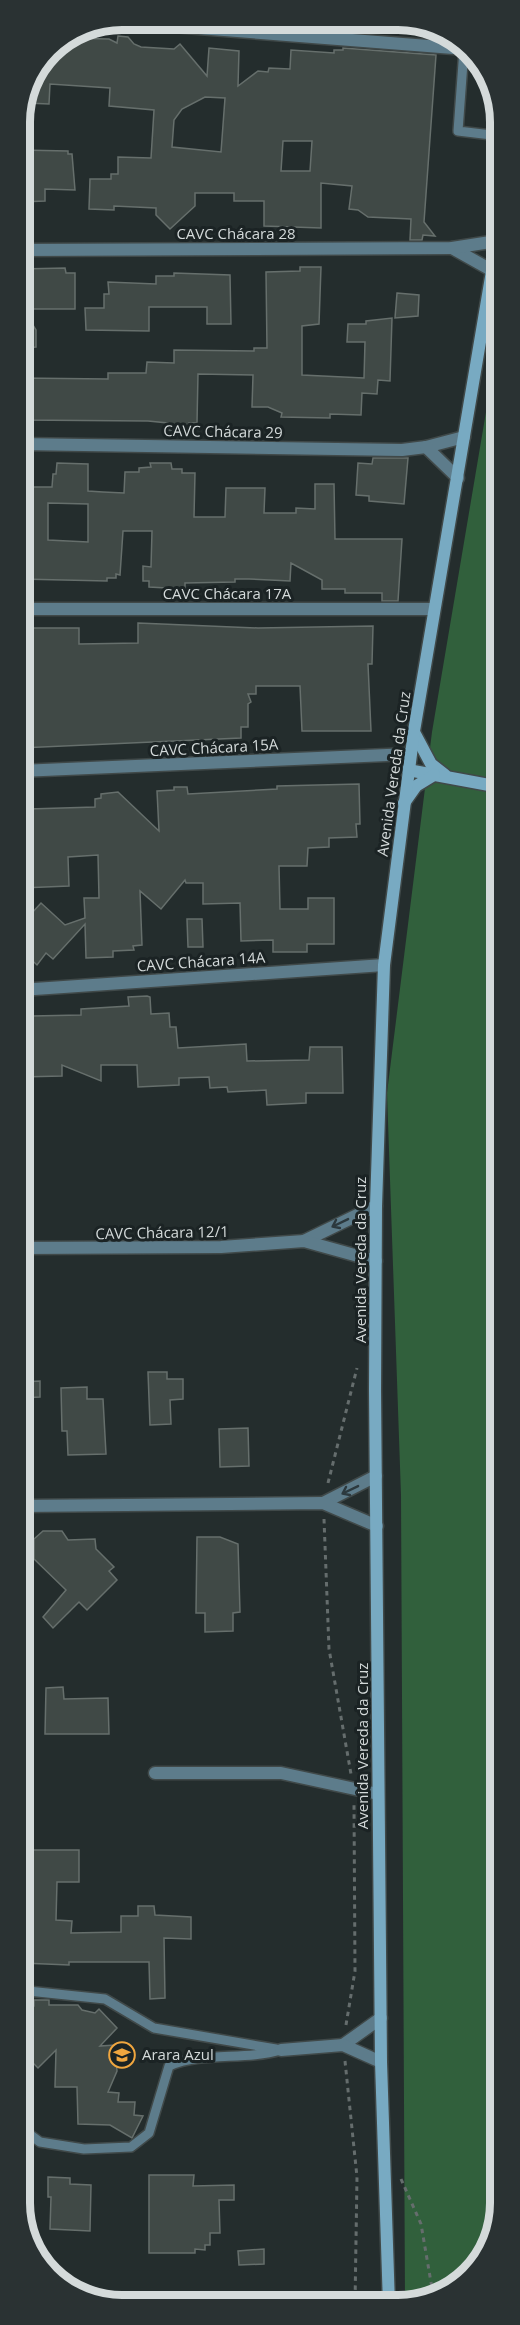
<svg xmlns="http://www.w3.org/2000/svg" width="520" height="2325" viewBox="0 0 520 2325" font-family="'Open Sans',sans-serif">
<rect width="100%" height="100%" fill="#242d2d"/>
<polygon fill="#31603c" points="500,329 500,2209 471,2275 411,2305 405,2305 401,1495 387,1093 432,732"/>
<g fill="#404946" stroke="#666f6c" stroke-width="1.5" fill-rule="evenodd">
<path d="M118,36L128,37L134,44L141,47L174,49L180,44L207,76L209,48L239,51L238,86L258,71L268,72L269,68L290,69L291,50L334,53V50H343V48L436,55L424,222L435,236L423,235L422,240H410L411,219L368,217L358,210L349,209L352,186L321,183V228L264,226V201H234V193H195V206L170,229L156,215V208L114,206V210L89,209L90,179H111V174H118V157L151,158L154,110L109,106L110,88L50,84L49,104L26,103L50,49L66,38L109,39L117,43ZM205,97L225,98L221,152L172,147L174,120L182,109ZM283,141H312L310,171H281Z"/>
<polygon points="20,150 68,151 68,154 72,154 75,190 45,189 45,201 20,202"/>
<polygon points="300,267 321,267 319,324 302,326 302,375 364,378 365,342 347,342 348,324 366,324 366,321 392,318 390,381 378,380 377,394 362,393 361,415 330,414 330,418 281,417 282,413 268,407 252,407 253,375 198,374 197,423 189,423 189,430 168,430 168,423 148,421 20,420 20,378 108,379 108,373 146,373 147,362 174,363 174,350 254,351 254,348 267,348 266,272 300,271"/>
<polygon points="65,268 66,273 75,273 75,309 23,309 36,330 36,347 20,348 20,269"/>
<polygon points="174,273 230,275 231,324 207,324 207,307 149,307 149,331 86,330 85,308 104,308 104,294 109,294 108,282 156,284 156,276 174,276"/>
<polygon points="397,293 419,295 418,316 395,318"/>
<polygon points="373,458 408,458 404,504 369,501 369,496 356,495 358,463 372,464"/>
<path d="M57,463L88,464V491L103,492L124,493L125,472H139V468L151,467L150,463H171L172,469H182V473H195L194,517H225L226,488H265L264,513H296V508L315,509V484H334L335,539H402L398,601H382V593H345V589H322V580L291,563L290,581L249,579H235V582L185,583V589L149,587V581H143V566L151,567L152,531H123L120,575L116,574V578H107V581L20,579V487H52L53,474H56ZM48,503L88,504V542L48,540Z"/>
<polygon points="138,623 258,628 373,626 372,664 368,664 371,731 302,731 300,686 256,686 256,694 248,694 251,702 248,704 248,727 241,727 241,738 20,748 20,632 32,631 32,628 79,628 79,644 138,643"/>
<polygon points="359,784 360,824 356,824 357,837 329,838 329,847 308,848 307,866 279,866 280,909 308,909 308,898 334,898 334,944 307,944 307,952 273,952 273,940 241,941 240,903 203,904 203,883 186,883 185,880 161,909 140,891 142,945 133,946 134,950 113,951 113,957 86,958 85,924 53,959 46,953 37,965 20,949 20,926 41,903 65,925 85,918 84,898 99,898 98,855 68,857 69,886 21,888 20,859 30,859 29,809 95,807 95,799 101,798 101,794 118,792 159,831 157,791 174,790 174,787 187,787 188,794 277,789 277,786"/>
<polygon points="187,919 202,919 203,947 188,947"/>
<polygon points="147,996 150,997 151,1014 169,1013 170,1027 176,1027 178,1048 246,1044 247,1061 309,1060 310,1047 342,1047 343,1093 306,1093 306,1103 267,1105 266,1090 228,1092 227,1087 210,1088 209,1077 179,1078 179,1085 138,1087 137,1065 101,1065 101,1081 62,1065 62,1076 20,1077 20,1029 32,1041 32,1016 81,1015 81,1009 129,1006 128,997"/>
<polygon points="148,1372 167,1372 167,1379 183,1379 183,1399 170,1400 171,1424 150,1425"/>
<polygon points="40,1381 40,1397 20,1398 20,1382"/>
<polygon points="87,1387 87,1399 103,1399 106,1454 68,1455 67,1431 62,1431 61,1388"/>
<polygon points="248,1428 249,1466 220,1467 219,1429"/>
<polygon points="43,1531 62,1531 68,1540 95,1539 96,1549 114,1567 109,1571 117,1580 87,1610 79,1602 53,1628 43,1617 66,1590 34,1559 34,1539"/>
<polygon points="197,1537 220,1537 238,1544 240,1612 233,1613 233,1631 205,1632 205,1613 196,1613"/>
<polygon points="63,1687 64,1699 108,1698 109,1734 45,1734 46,1688"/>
<polygon points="32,1850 79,1850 79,1882 57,1882 56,1920 72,1921 71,1933 121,1932 121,1916 138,1916 138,1906 154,1906 155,1915 191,1917 191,1939 164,1938 165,1998 150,1999 149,1962 69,1962 69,1965 22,1963 24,1937 20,1937 20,1910 33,1907"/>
<polygon points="34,2000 49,2000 49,2005 78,2005 82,2010 95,2013 99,2009 117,2028 100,2046 115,2045 117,2071 108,2092 119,2093 118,2102 135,2102 134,2115 143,2116 132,2138 110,2125 78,2124 77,2087 55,2087 56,2050 38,2068 28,2058 32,2052 32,2006 34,2006"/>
<polygon points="149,2175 194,2175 193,2186 234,2185 234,2200 219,2200 220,2233 210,2233 210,2245 205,2245 205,2250 195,2249 195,2253 149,2253"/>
<polygon points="48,2177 70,2178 70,2184 91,2185 90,2231 50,2229 51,2197 48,2197"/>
<polygon points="264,2249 264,2264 239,2265 238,2251"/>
</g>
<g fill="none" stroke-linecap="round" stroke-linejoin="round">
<g stroke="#404949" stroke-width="12">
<g id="lane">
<polyline points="464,49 458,131 500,136"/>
<polyline points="20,2001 28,1991 105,1999 154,2028 276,2049"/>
<path d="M20,2108L25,2131L40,2142L84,2149L131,2147L149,2133L169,2066C204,2051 244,2061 281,2050"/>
</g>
</g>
<g stroke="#404949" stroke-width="15">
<g id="street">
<polyline points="173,26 466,49"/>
<polyline points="452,248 493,271"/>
<polyline points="20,250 452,248 497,241"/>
<polyline points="20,444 402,450 426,447 464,437"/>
<polyline points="426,447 458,478"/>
<polyline points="20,609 434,609"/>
<polyline points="20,771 410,754"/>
<polyline points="20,990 384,965"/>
<polyline points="304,1241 376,1206"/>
<polyline points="20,1248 221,1247 304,1241 376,1261"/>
<polyline points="323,1503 376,1476"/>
<polyline points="20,1506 323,1503 377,1526"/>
<polyline points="155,1773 281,1773 378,1794"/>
<polyline points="343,2045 381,2018"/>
<polyline points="281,2050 343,2045 381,2062"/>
</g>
</g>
<g stroke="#404949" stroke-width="15">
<g id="secondary">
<polyline points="414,732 431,764 445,775"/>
<polyline points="408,770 500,787"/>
<polyline points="404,803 416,786 434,775"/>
<polyline points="389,2305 381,2062 375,1390 376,1206 384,965 414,731 500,224"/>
</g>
</g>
<g stroke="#656d6d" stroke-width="3" stroke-dasharray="4.5 4.5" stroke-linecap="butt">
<polyline points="328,1483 357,1368"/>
<polyline points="324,1519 329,1649 351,1774"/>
<polyline points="346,2025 355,1971 354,1804"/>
<polyline points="345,2061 357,2177 355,2304"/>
<polyline points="401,2179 421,2224 433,2294"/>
</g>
<use href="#lane" stroke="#5d7c8b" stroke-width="9"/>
<use href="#street" stroke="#5d7c8b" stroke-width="12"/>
<use href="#secondary" stroke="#78aac2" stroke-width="12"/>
</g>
<defs><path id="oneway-shaft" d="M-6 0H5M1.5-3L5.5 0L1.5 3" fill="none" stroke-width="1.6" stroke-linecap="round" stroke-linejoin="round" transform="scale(1.5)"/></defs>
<g stroke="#2c393e">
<use href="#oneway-shaft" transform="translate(340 1223) rotate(154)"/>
<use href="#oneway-shaft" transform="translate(350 1490) rotate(154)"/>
</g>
<defs>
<g id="school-ring" transform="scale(1.35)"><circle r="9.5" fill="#1b2324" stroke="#f0a63f" stroke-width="1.5"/><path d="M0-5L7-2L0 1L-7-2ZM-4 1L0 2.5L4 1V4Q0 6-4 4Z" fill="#f0a63f"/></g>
</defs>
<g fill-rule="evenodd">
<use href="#school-ring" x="122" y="2055"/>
</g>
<g text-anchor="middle" stroke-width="6" stroke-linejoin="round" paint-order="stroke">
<g font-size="15" fill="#d4dada" stroke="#1b2324">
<text x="236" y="239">CAVC Chácara 28</text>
<text transform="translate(223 432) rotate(1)" y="5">CAVC Chácara 29</text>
<text x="227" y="599">CAVC Chácara 17A</text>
<text transform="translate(214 748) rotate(-3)" y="5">CAVC Chácara 15A</text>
<text transform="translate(394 774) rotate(-82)" y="5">Avenida Vereda da Cruz</text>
<text transform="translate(201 962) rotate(-4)" y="5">CAVC Chácara 14A</text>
<text transform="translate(162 1233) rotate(-1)" y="5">CAVC Chácara 12/1</text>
<text transform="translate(361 1260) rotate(-90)" y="5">Avenida Vereda da Cruz</text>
<text transform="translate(363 1746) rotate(-90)" y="5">Avenida Vereda da Cruz</text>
</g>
<g font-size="15" fill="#d4dada" stroke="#1b2324" text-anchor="start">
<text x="142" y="2060">Arara Azul</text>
</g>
</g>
<path d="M0 0H520V2325H0ZM122 30H398A92 92 0 0 1 490 122V2203A92 92 0 0 1 398 2295H122A92 92 0 0 1 30 2203V122A92 92 0 0 1 122 30Z" fill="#2a3233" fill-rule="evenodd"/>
<path fill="none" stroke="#d4dada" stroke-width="8" d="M122 30H398A92 92 0 0 1 490 122V2203A92 92 0 0 1 398 2295H122A92 92 0 0 1 30 2203V122A92 92 0 0 1 122 30Z"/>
</svg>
